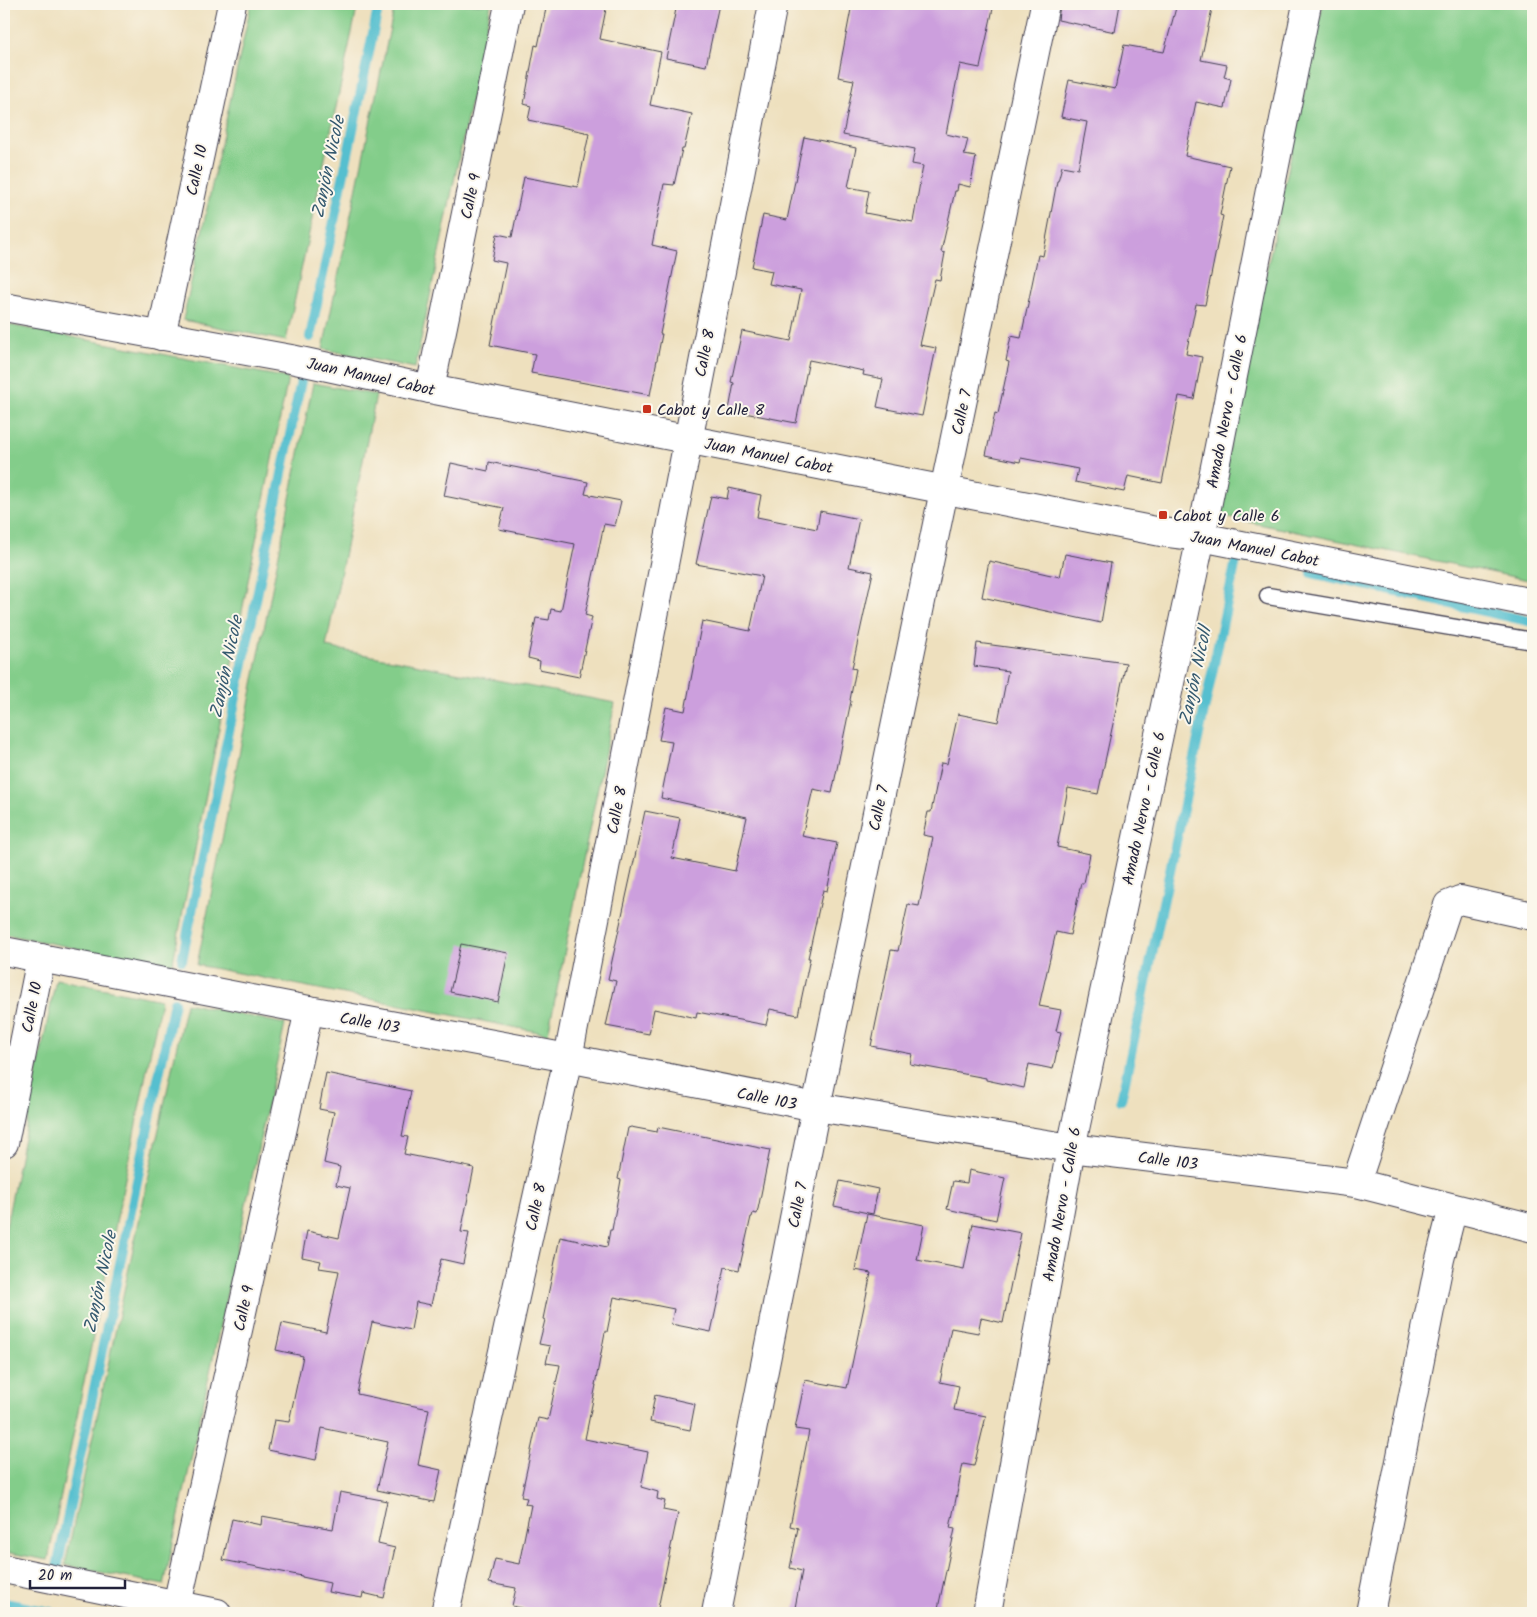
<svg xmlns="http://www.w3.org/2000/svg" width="1537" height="1617" viewBox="0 0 1537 1617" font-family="Kalam,sans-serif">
<rect width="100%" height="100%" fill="#fbf7ec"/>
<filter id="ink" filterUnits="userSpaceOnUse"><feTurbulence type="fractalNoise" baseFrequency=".02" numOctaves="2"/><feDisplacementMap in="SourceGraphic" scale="10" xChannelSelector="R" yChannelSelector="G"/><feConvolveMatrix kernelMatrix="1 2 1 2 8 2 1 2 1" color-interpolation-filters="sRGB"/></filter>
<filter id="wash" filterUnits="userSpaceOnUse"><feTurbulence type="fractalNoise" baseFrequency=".0096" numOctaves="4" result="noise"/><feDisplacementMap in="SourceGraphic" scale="20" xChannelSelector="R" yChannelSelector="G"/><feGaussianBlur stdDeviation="1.12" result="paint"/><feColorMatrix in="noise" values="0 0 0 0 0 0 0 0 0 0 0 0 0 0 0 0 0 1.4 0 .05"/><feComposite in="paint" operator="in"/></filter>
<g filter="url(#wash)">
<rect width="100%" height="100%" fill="#eee0be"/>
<g fill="#83cd8a" stroke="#527862">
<polygon points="251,4 358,4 286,341 183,320"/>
<polygon points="395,4 491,4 415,368 323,349"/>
<polygon points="1323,4 1533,4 1533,581 1215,515"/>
<polygon points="4,324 288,378 172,967 4,934"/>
<polygon points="313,383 376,395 326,647 615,703 548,1034 197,965"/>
<polygon points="56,979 161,1000 48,1560 4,1552 4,1236"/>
<polygon points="186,1003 285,1024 164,1585 65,1565"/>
</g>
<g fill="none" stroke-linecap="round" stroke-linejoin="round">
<g stroke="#54bfcf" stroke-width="10">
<polyline points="310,337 379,4"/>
<polyline points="1312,573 1533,622"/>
<polyline points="182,960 301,381"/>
<polyline points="1121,1100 1237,556 1247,558"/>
<polyline points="57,1568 174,1002"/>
<polyline points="4,1603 55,1613"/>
</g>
</g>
<g id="blocks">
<g fill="#cc9fdd">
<polygon points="547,4 607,4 600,39 661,52 650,105 692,114 684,149 682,149 674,185 664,184 652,245 677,251 660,334 662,334 650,395 531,373 535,354 490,345 506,263 492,260 497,234 512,237 524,177 578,187 589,134 585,133 585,132 528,120 531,106 524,104 535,45 538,46"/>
<polygon points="677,4 719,4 706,66 666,58"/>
<polygon points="852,4 994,4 980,68 960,64 946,134 968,139 964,155 976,157 970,187 958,184 957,191 955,191 941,252 945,253 940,280 935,279 920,345 936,348 922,416 877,407 883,379 863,375 864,371 809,360 796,423 729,410 734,383 731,382 742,331 791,341 801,290 769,284 772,271 752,267 763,215 787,220 804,137 856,148 848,187 869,191 865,213 913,222 923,166 912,164 915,149 843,135 854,80 838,77"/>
<polygon points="1060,4 1120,4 1115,32 1058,20"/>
<polygon points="1177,4 1213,4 1201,60 1227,65 1224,77 1231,79 1225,108 1196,102 1185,156 1230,166 1220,215 1223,216 1205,305 1196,304 1186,354 1202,357 1194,399 1179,396 1162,483 1128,476 1124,492 1075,482 1078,469 1021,458 1020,462 986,455 995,413 998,414 1009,362 1006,361 1011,336 1021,338 1038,255 1043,256 1057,181 1058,181 1062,166 1078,169 1087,122 1061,117 1069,80 1115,89 1124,45 1164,52"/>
<polygon points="489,462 588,482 585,494 621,501 615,526 604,524 585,615 592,617 579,677 539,669 540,661 528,658 536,618 549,620 551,609 561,611 575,544 499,529 504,508 444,496 451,463 488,471"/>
<polygon points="729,488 761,495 757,517 817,529 820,511 859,519 849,567 873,572 852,668 856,669 850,700 851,701 832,793 813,789 802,836 837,843 827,891 823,890 808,958 810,958 798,1015 770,1009 766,1025 697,1012 696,1018 654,1009 649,1034 606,1026 616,981 608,979 645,811 680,818 672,858 735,871 747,817 661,798 672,742 659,740 666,707 685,711 702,621 750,631 762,576 696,564 711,496 727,499"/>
<polygon points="1065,554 1111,563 1101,623 982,597 989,561 1060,577"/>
<polygon points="977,643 1126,663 1098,794 1068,788 1057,847 1090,854 1084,883 1081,883 1070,935 1056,932 1039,1006 1061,1010 1056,1031 1061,1032 1053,1069 1029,1064 1024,1088 986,1080 986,1078 910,1064 912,1054 871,1046 891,950 898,951 908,904 919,906 933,837 923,835 928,812 931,812 941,763 947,764 958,714 998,722 1008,671 974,666"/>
<polygon points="461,944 508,953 498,1002 450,992"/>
<polygon points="326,1073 411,1091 402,1136 408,1137 404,1154 474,1168 461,1232 469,1233 463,1264 441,1259 431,1305 416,1302 411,1330 372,1322 357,1394 429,1409 418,1465 441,1470 434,1502 377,1490 388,1442 322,1428 316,1460 268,1450 274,1420 289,1422 303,1356 276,1350 282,1323 326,1332 339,1271 319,1268 321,1261 302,1257 307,1231 339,1238 350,1188 336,1185 340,1167 324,1163 334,1112 319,1109"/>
<polygon points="631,1127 657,1132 658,1127 770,1150 757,1214 753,1213 752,1217 751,1217 739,1270 725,1267 711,1332 671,1324 674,1309 614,1297 607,1332 605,1332 595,1385 596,1385 585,1439 648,1452 641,1487 658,1492 657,1499 665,1501 663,1510 678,1513 657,1613 545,1613 512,1606 516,1588 489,1583 495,1559 519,1564 531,1505 525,1504 527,1498 521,1497 538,1418 548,1420 560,1365 546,1363 550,1346 539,1344 545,1320 543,1319 560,1237 607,1247 610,1230 612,1230 621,1180 618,1179 628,1128"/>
<polygon points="969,1170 1005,1178 996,1220 947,1209 953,1181 967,1183"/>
<polygon points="840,1181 878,1189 873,1214 834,1206"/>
<polygon points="867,1214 924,1225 917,1260 964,1269 973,1224 1021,1233 1003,1323 981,1318 978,1333 951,1328 940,1382 959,1386 954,1410 986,1416 974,1466 963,1464 950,1528 955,1529 937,1613 794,1613 802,1571 790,1568 798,1528 790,1526 809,1431 795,1429 805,1380 847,1388 871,1273 855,1270"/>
<polygon points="655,1395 695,1404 690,1430 650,1422"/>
<polygon points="340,1492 387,1501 378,1544 395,1548 384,1598 363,1593 362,1598 328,1592 330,1583 302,1577 302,1576 223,1560 232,1519 261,1525 262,1516 333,1529"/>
</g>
</g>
</g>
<g filter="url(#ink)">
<use href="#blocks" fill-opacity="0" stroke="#413e4f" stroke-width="1"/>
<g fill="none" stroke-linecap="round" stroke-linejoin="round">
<g stroke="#413e4f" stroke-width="19">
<polyline id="lane" points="1268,596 1533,641"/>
</g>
<g stroke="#413e4f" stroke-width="30">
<g id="street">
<polyline points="4,307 291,359 430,389 1161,532 1201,537 1533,603"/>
<polyline points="161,336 232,4"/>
<polyline points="430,389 509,4"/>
<polyline points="4,951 309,1010 568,1058 816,1107 1071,1148 1356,1183 1533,1228"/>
<polyline points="4,1143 41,958"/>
<polyline points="1356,1183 1448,905 1460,900 1533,916"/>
<polyline points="4,1569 217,1613"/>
<polyline points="177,1605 309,1010"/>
<polyline points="445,1613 568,1058 773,4"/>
<polyline points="716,1613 816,1107 1045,4"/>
<polyline points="987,1613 1071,1148 1201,537 1307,4"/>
<polyline points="1370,1613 1440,1259 1453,1208"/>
</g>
</g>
<use href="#lane" stroke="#fff" stroke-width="16"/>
<use href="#street" stroke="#fff" stroke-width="28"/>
</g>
</g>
<g fill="#c8321e" stroke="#fbf7ec" stroke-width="2">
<rect x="642" y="404" width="10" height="10" rx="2.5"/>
<rect x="1158" y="510" width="10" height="10" rx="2.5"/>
</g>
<g text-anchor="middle" stroke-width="4" stroke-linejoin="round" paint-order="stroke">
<g font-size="16" fill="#22223b" stroke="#fbf7ec">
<text transform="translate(196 170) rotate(-78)" y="6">Calle 10</text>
<text transform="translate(470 196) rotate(-78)" y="6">Calle 9</text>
<text transform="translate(704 353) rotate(-79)" y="6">Calle 8</text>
<text transform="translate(371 376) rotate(12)" y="6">Juan Manuel Cabot</text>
<text transform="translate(1226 411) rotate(-79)" y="6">Amado Nervo - Calle 6</text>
<text transform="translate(961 412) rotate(-78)" y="6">Calle 7</text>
<text transform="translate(769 455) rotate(11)" y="6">Juan Manuel Cabot</text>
<text transform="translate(1255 548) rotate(11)" y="6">Juan Manuel Cabot</text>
<text transform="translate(878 808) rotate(-78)" y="6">Calle 7</text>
<text transform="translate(1143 808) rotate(-78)" y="6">Amado Nervo - Calle 6</text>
<text transform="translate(616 810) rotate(-79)" y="6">Calle 8</text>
<text transform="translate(31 1007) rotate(-79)" y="6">Calle 10</text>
<text transform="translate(370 1022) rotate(10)" y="6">Calle 103</text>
<text transform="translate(767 1098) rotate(11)" y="6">Calle 103</text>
<text transform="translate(1168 1160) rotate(7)" y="6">Calle 103</text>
<text transform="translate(1061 1204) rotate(-80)" y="6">Amado Nervo - Calle 6</text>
<text transform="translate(797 1205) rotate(-79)" y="6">Calle 7</text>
<text transform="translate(535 1207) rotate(-78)" y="6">Calle 8</text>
<text transform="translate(243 1308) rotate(-78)" y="6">Calle 9</text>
</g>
<g font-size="16" fill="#22223b" stroke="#fbf7ec" text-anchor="start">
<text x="657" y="415">Cabot y Calle 8</text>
<text x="1173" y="521">Cabot y Calle 6</text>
</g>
<g font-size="18" font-style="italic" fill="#34596f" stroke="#fbf7ec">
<text transform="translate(328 167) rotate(-78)" y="6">Zanjón Nicole</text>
<text transform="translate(226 667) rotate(-78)" y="6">Zanjón Nicole</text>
<text transform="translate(1195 676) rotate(-78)" y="6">Zanjón Nicoll</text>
<text transform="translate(100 1282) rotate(-78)" y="6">Zanjón Nicole</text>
</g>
</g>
<rect width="1537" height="1617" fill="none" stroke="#fbf7ec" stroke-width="20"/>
<path d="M30 1580v8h95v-8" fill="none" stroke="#22223b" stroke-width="2.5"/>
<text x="38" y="1580" font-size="15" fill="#22223b" stroke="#fbf7ec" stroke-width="4" paint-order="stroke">20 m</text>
</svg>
